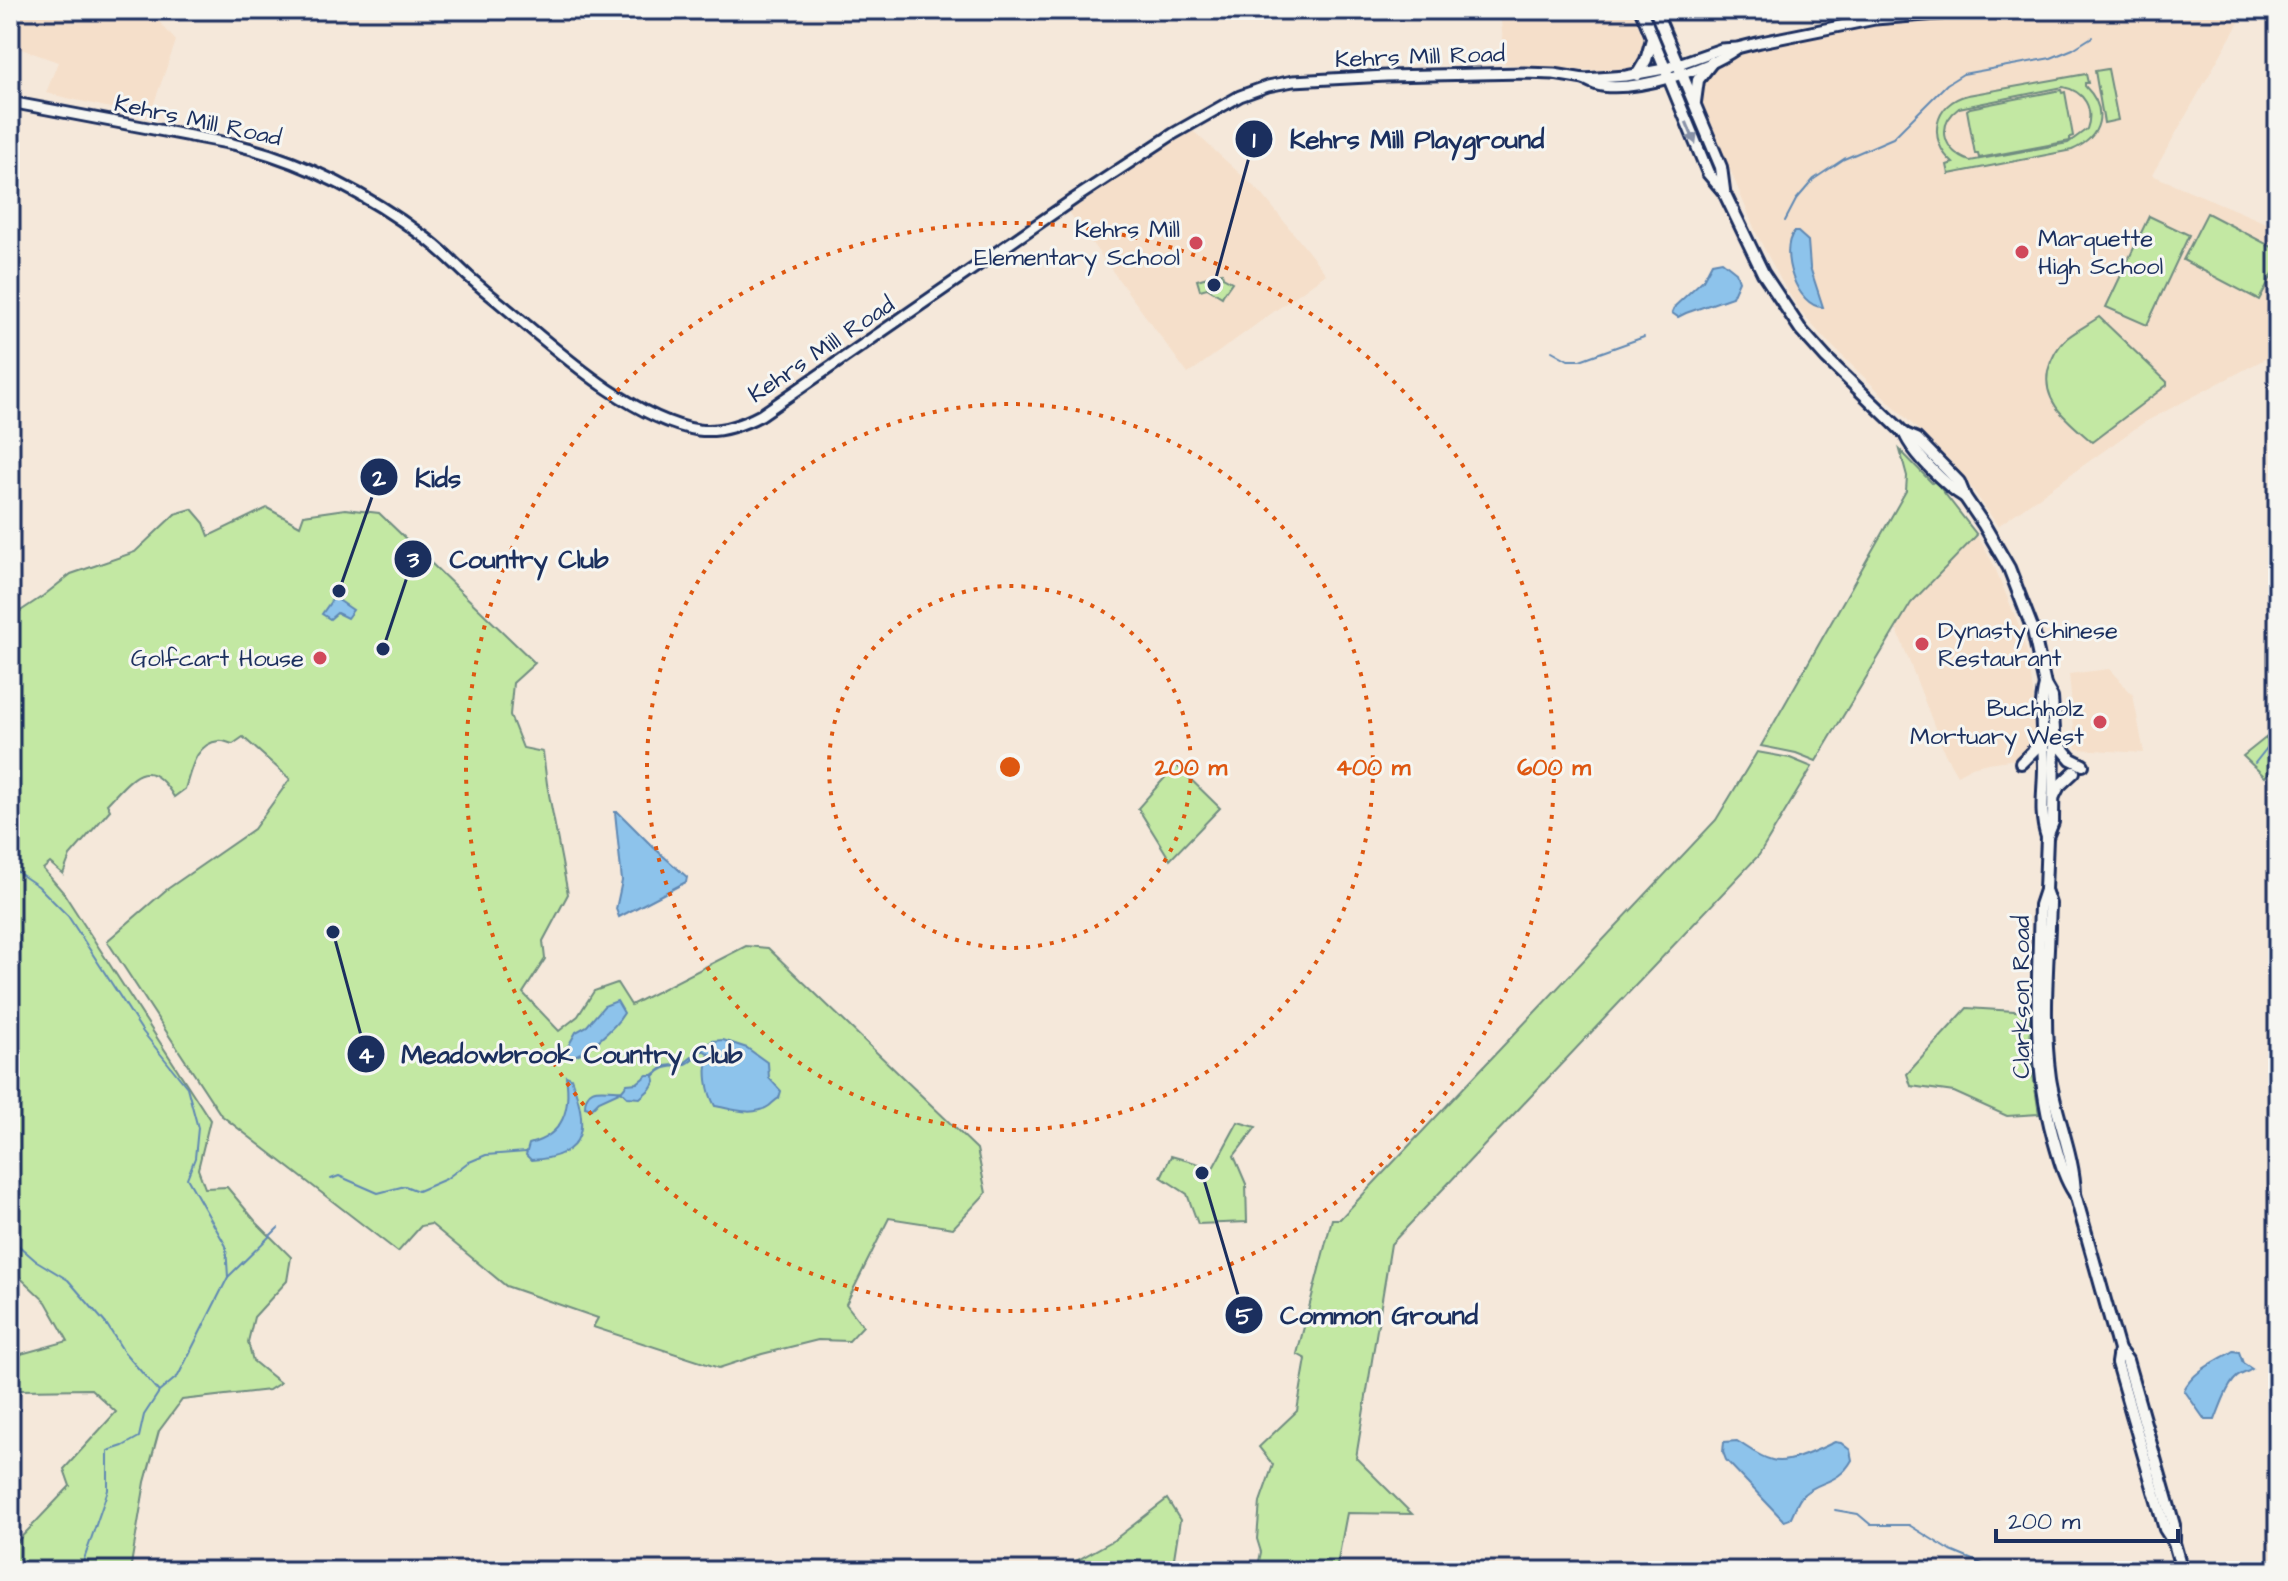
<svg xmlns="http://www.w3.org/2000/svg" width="2288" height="1581" viewBox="0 0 2288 1581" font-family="'Architects Daughter',sans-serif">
<rect width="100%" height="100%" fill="#f5e8da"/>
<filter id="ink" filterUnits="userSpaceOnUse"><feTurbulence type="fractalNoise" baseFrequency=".0125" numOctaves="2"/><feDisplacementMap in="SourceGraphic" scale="16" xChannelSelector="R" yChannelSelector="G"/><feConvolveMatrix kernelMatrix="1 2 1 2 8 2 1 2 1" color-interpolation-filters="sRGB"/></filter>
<g filter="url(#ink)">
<g fill="#f5dfca">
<polygon points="10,10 149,10 176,41 149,117 46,93 58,62 10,45"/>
<polygon points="1500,10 1633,10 1646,46 1641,63 1624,73 1505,64"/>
<polygon points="2012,10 2246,10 2152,175 2278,228 2278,352 2143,423 1998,526 1966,480 1949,460 1826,340 1805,317 1785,288 1757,235 1701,99 1699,88 1709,70 1720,62 1759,47 1888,23 1986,16"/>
<polygon points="1190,128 1262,194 1326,274 1188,374 1069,212"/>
<polygon points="1977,535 1993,563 2020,628 2029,660 2038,734 2036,745 2023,758 1988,763 1972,767 1957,775 1945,754 1896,627 1911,603"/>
<polygon points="2109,669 2133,695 2144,753 2076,749 2069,674"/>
</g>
<g fill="#c3e8a3" stroke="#6f8c80" stroke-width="2" fill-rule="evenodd">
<polygon points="2108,69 2118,120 2104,123 2095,71"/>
<path d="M2086,74L2088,83H2085V86C2109,110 2102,137 2072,150L1949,174L1947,165L1953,163C1927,141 1933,103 1968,95ZM2063,87C2085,91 2094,109 2087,129L2068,143L1970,161C1944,152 1935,126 1959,108Z"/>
<polygon points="2061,90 2062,93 2065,92 2073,136 2070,137 2070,141 1979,158 1978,154 1975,154 1967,110 1970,108"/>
<polygon points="2207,213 2278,250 2278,264 2259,300 2183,260"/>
<polygon points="2149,216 2189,235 2147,325 2106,307"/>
<polygon points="1222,273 1223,277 1232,282 1223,295 1222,297 1207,288 1200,290 1197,280"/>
<path d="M2099,317L2167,382V385L2092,442C2070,422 2042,404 2048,371C2051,359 2058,346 2067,338C2077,330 2089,324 2099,317Z"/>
<polygon points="1900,450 1932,483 1935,481 1977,535 1911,603 1816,761 1796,753 1761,746 1906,491 1907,476"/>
<path d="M267,508L300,526L304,515L345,509L379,513L535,663L513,683L510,715L523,748L543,752L547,784L568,894L543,941L545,959L523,993L559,1031L578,1016L594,991L617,983L631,1005L746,946L768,948L977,1149L986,1193L953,1228L889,1218L846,1304L863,1326L849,1341L818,1340L762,1354L719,1368L593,1327L598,1318L506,1286L431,1224L421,1226L398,1252L221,1115L107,941L166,890L254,829L290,779L243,737L233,744C228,743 224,740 219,741C195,743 191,771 185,789L174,797C148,753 132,778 107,804L110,810L70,856L63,874L50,863L43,869L63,892L210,1120L198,1169L205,1188L227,1187L257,1223L291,1257L287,1281L254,1317L248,1342L253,1361L280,1383L269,1390L182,1400L159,1431L145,1482L130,1571H10V1549L70,1486L64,1469L116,1412L91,1389L20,1390L17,1403L10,1406V1357L68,1341L46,1302L10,1268V618L43,596L71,574L135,552L175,514L192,509L204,523L209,536Z"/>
<polygon points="2278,728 2278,763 2265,777 2243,756"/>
<polygon points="1757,752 1790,758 1812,767 1759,855 1391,1244 1356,1458 1412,1514 1347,1513 1336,1571 1257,1571 1261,1552 1257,1539 1260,1502 1273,1465 1259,1447 1297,1411 1306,1359 1297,1354 1332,1219 1340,1219 1716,820"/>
<polygon points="1176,765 1220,808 1170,860 1138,808"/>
<polygon points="1967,1008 2030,1012 2031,1061 2039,1114 2007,1116 1954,1092 1911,1086 1907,1074"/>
<polygon points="1238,1122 1256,1127 1234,1156 1246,1184 1247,1222 1198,1224 1187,1194 1161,1177 1171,1156 1213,1168"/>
<polygon points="1167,1499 1180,1520 1172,1571 1071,1571 1067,1566 1114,1540"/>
</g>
<g fill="#8dc3eb" stroke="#5f88b3" stroke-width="2">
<path d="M1794,232H1798L1808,241L1810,267L1823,307C1797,308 1778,251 1794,232Z"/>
<polygon points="1722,261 1736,272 1739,281 1732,297 1686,313 1678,317 1672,313 1675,306 1703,280 1712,263"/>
<polygon points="334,597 353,610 347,618 337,613 330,619 322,614"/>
<polygon points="615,812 618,812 652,846 687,877 686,882 619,917 616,909 622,881"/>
<path d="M617,1001L624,1013C615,1028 587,1053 571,1057L566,1050L576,1032L587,1026L604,1006Z"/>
<path d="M723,1040L747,1048L768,1063L769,1078L781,1091L779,1098C775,1100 772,1104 769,1106C753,1117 732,1109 715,1106C707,1092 704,1070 709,1054L703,1050C696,1054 694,1061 686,1064C674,1068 664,1064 654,1076L655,1081L650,1089L640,1098L627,1097L621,1091L599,1101L591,1109L585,1107C585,1081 607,1092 622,1090L627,1084L637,1083L647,1075H653L665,1066L683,1064L712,1041Z"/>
<path d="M566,1076L571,1078C588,1123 590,1157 531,1160L526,1155L529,1144C564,1135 571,1109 566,1076Z"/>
<path d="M2233,1351L2239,1352L2243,1363L2252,1369C2248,1372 2244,1373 2240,1375C2228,1381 2220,1408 2215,1420H2205L2184,1390C2193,1371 2215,1362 2233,1351Z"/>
<path d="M1737,1441C1747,1447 1759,1457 1772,1460C1789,1465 1819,1449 1835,1442L1841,1443L1850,1450L1852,1460C1838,1485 1819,1480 1803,1495C1797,1501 1794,1512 1790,1519L1784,1521L1726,1460L1723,1452L1724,1442Z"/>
</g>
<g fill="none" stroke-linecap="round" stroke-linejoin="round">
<g stroke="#5f88b3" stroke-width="2">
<polyline points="2113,15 2117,10"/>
<polyline points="1785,221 1796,200 1814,179 1844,159 1893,138 1947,84 1963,74 2051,58 2073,49 2092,37"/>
<polyline points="1552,351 1568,360 1580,360 1644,337"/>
<polyline points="2255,763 2278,734"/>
<polyline points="10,867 38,886 68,916 143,1032 187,1087 198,1128 195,1158 187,1178 226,1246 228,1277 178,1376 159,1392 144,1415 139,1437 123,1446 108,1451 108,1490 80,1571"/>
<polyline points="331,1179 339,1176 378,1193 405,1186 418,1191 446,1179 467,1163 486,1155 526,1152"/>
<polyline points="10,1238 35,1260 68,1280 107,1325 124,1352 158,1391"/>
<polyline points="228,1277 278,1228"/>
<polyline points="1835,1510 1858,1514 1871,1525 1909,1525 1951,1551 1999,1571"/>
</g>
<g stroke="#1b2f5e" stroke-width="15">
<g id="secondary">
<path d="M1584,79C1590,82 1595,85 1602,86C1638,91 1706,70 1736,49"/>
<path d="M10,102L233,144C302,161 366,193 423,236C440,248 453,262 468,276C486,292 505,307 524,323C569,361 637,420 698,430C720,433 742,425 761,415L1074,199L1173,134L1240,96L1268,86L1293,81L1386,76L1524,73L1554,74L1584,79L1626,76L1664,69L1721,49L1737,48L1761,42L1875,19L1988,10"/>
</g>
</g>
<g stroke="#1b2f5e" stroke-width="16">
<g id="primary">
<path d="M1641,10L1708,173L1724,192L1763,273L1801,330L1826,358L1905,434L1917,439L1959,482L1965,497L1984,525L2009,568L2033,630L2045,685L2052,697L2054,730L2053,822L2047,837L2045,890L2040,905C2038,983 2032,1060 2053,1137C2059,1157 2063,1176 2075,1194"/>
<polyline points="1655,10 1721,167 1724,190"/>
<polyline points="1637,75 1646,60 1652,39"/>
<polyline points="1695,102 1698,80 1712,62"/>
<path d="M1905,434C1913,453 1946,486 1965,497"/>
<path d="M2045,685C2038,711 2044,740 2044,767C2044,791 2039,814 2047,837"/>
<polyline points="2055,740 2071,759 2083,765"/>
<polyline points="2021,763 2044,740"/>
<polyline points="2054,796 2059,786 2074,772"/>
<path d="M2045,890L2050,904C2048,962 2042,1021 2050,1078C2056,1117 2074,1155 2075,1194L2119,1350L2117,1363L2165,1529L2174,1543"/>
<polyline points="2119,1350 2127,1360 2174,1525 2174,1543 2182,1571"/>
</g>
</g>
<use href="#secondary" stroke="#f6f6f2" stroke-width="9"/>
<use href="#primary" stroke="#f6f6f2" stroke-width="10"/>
</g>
<defs><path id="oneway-solid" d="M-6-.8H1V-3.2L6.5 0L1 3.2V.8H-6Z" transform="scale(2)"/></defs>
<use fill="#8892a8" href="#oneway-solid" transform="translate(1691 133) rotate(67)"/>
</g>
<g fill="none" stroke="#de5710" stroke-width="4" stroke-dasharray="4 8">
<circle cx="1010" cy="767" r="181"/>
<circle cx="1010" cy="767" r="363"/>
<circle cx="1010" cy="767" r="544"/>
</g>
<g fill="#d1495b" stroke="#f6f6f2" stroke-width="3">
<circle cx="1196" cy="243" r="8"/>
<circle cx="2022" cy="252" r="8"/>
<circle cx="1922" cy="644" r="8"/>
<circle cx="320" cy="658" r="8"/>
<circle cx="2100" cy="722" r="8"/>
</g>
<g text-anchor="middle" stroke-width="6" stroke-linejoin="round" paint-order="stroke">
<g font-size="24" fill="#1b2f5e" stroke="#f6f6f2">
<text transform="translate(1420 56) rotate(-2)" y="8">Kehrs Mill Road</text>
<text transform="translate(198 120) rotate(12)" y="8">Kehrs Mill Road</text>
<text transform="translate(821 349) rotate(-34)" y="8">Kehrs Mill Road</text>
<text transform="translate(2021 997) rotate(-90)" y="8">Clarkson Road</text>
</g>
<g font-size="24" fill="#1b2f5e" stroke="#f6f6f2" text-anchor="end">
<text x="1180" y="237">Kehrs Mill<tspan x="1180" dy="28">Elementary School</tspan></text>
<text x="2038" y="246" text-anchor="start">Marquette<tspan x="2038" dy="28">High School</tspan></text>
<text x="1938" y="638" text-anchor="start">Dynasty Chinese<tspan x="1938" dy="28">Restaurant</tspan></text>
<text x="304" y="666">Golfcart House</text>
<text x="2084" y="716">Buchholz<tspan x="2084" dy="28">Mortuary West</tspan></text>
</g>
</g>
<circle cx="1010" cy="767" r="12" fill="#de5710" stroke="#f6f6f2" stroke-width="4"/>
<g font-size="24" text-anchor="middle" font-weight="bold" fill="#de5710" stroke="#f6f6f2" stroke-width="6" stroke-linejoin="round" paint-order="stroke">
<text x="1191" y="775">200 m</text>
<text x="1373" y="775">400 m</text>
<text x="1554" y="775">600 m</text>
</g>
<path fill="none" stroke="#1b2f5e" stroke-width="3" d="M1214 285L1254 139M339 591L379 477M383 649L413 559M333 932L366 1054M1202 1173L1244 1315"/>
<g fill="#1b2f5e" stroke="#f6f6f2" stroke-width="3">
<circle cx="1214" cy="285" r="8"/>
<circle cx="339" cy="591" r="8"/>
<circle cx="383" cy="649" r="8"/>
<circle cx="333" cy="932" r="8"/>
<circle cx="1202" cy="1173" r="8"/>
<circle cx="1254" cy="139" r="20"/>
<circle cx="379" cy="477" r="20"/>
<circle cx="413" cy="559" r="20"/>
<circle cx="366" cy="1054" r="20"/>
<circle cx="1244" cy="1315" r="20"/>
</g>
<g font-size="24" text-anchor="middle" font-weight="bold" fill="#fff">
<text x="1254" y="148">1</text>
<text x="379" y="486">2</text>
<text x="413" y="567">3</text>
<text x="366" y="1063">4</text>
<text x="1244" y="1324">5</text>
</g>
<g font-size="26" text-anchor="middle" font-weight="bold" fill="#1b2f5e" stroke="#f6f6f2" stroke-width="6" stroke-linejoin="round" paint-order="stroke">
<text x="1417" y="148">Kehrs Mill Playground</text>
<text x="438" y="487">Kids</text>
<text x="529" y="568">Country Club</text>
<text x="572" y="1063">Meadowbrook Country Club</text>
<text x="1379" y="1324">Common Ground</text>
</g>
<rect width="2288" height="1581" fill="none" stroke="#f6f6f2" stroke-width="40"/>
<rect x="20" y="20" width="2248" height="1541" fill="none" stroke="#1b2f5e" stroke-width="3" filter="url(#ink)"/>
<path d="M1996 1529v12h182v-12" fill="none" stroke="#1b2f5e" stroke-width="4"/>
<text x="2008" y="1529" font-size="24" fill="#1b2f5e" stroke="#f6f6f2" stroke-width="6" paint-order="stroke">200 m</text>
</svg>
